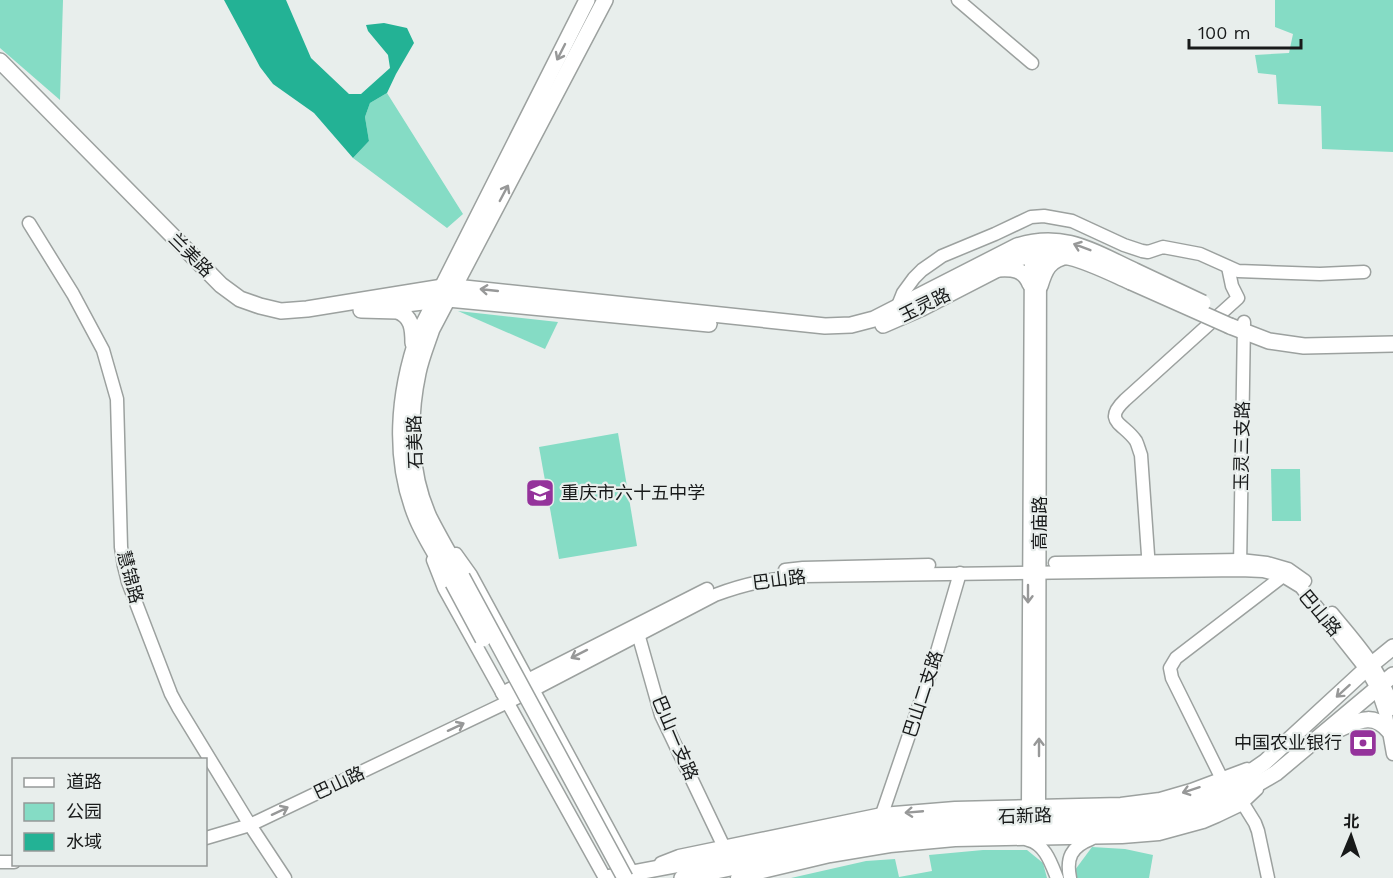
<svg xmlns="http://www.w3.org/2000/svg" width="1393" height="878" viewBox="0 0 1393 878" font-family="'Work Sans','Noto Sans SC',sans-serif">
<rect width="100%" height="100%" fill="#e8eeec"/>
<g fill="#85dcc5">
<polygon points="0,0 63,0 60,100 0,48"/>
<polygon points="1275,0 1393,0 1393,152 1322,149 1321,106 1278,104 1276,75 1258,73 1255,55 1289,53 1293,34 1275,27"/>
<polygon points="387,93 463,214 447,228 353,158 369,141 365,117 370,103"/>
<polygon points="458,311 558,322 545,349"/>
<polygon points="618,433 637,546 559,559 539,447"/>
<polygon points="1271,469 1300,469 1301,521 1272,521"/>
<polygon points="1092,847 1125,849 1153,855 1149,878 1076,878 1075,870"/>
<polygon points="983,850 1027,850 1043,863 1047,878 791,878 866,861 895,859 899,877 932,871 929,855"/>
</g>
<polygon fill="#23b295" points="224,0 286,0 311,58 349,94 361,94 390,68 388,55 368,31 366,25 384,23 407,28 414,43 396,74 387,93 370,103 365,117 369,141 353,158 314,113 273,84 260,67"/>
<g fill="none" stroke-linecap="round" stroke-linejoin="round">
<g stroke="#9ca19f" stroke-width="15">
<g id="minor">
<polyline points="958,0 1032,63"/>
<polyline points="29,223 73,294 103,350 117,399 121,547 124,566 128,582 171,694 178,707 250,825 285,878"/>
<polyline points="897,308 903,293 914,278 922,270 942,256 995,234 1031,217 1044,216 1072,221 1124,245 1142,251 1148,252 1163,247 1200,254 1238,271 1320,274 1364,272"/>
<polyline points="456,554 471,575 635,878"/>
<polyline points="433,560 444,588 605,878"/>
<polyline points="1055,563 1240,560 1267,563 1288,569 1305,581"/>
<polyline points="1240,567 1244,322"/>
<path d="M1149,569L1141,455C1139,450 1138,445 1136,441C1124,423 1102,422 1125,400L1238,298L1232,286L1228,267"/>
<polyline points="785,570 803,568 929,565"/>
<path d="M1332,613C1357,644 1382,669 1393,709"/>
<polyline points="637,630 661,715 724,847"/>
<polyline points="502,693 707,589"/>
<polyline points="1222,779 1172,678 1170,668 1176,658 1283,576"/>
<polyline points="1242,802 1255,823 1258,831 1268,878"/>
<polyline points="1028,806 1031,249"/>
<polyline points="1039,806 1040,246"/>
<polyline points="882,814 934,662 960,573"/>
<path d="M206,838L250,825L533,690L715,595C747,583 770,579 804,576L1240,570L1263,571L1283,576L1301,587L1366,669L1377,688L1386,715L1393,754"/>
<path d="M1028,840C1045,844 1051,863 1057,878"/>
<polyline points="0,862 14,862"/>
<polyline points="661,863 679,856 882,814 955,808 1121,804 1160,799 1191,790 1247,769"/>
<polyline points="737,878 830,856 890,846 955,840 1122,837 1159,834 1203,822 1217,816 1240,805 1257,789"/>
<path d="M1070,878C1066,858 1071,847 1091,839"/>
</g>
</g>
<g stroke="#9ca19f" stroke-width="18">
<g id="major">
<path d="M0,61L221,285L240,299L260,306L281,311L307,309L443,287H455L825,326L851,325L874,319L1017,246C1064,231 1094,252 1135,271"/>
<path d="M998,269C1013,268 1024,269 1030,284"/>
<path d="M1040,286C1045,269 1049,260 1068,256"/>
<polyline points="389,306 448,299 709,324"/>
<path d="M361,310L397,311C412,316 413,329 413,343"/>
<path d="M883,325L922,308L1019,258C1061,246 1093,265 1131,282"/>
<polyline points="1230,326 1269,341 1304,346 1393,344"/>
<path d="M462,577C451,557 439,537 429,517C409,473 408,420 418,373C421,358 427,344 432,329L605,0"/>
<path d="M453,583C441,563 426,540 417,519C392,459 398,393 419,333L587,0"/>
<path d="M1334,731C1355,723 1372,710 1389,731"/>
<polyline points="606,878 882,826 954,819 1039,814 1122,815 1161,811 1194,801 1230,786 1265,762 1366,669 1393,647"/>
<polyline points="682,878 826,848 888,837 953,830 1123,827 1164,822 1201,813 1235,797 1276,773 1393,675"/>
</g>
</g>
<use href="#minor" stroke="#fff" stroke-width="12"/>
<use href="#major" stroke="#fff" stroke-width="15"/>
<g stroke="#9ca19f" stroke-width="18" stroke-linecap="butt">
<g id="major-bridge">
<polyline points="1135,271 1203,303"/>
<polyline points="1131,282 1230,326"/>
<polyline points="462,577 625,878"/>
<polyline points="453,583 483,639"/>
</g>
</g>
<use href="#major-bridge" stroke="#fff" stroke-width="15"/>
</g>
<defs><path id="oneway-shaft" d="M-6 0H5M1.5-3L5.5 0L1.5 3" fill="none" stroke-width="1.6" stroke-linecap="round" stroke-linejoin="round" transform="scale(1.5)"/></defs>
<g stroke="#979898">
<use href="#oneway-shaft" transform="translate(561 52) rotate(117)"/>
<use href="#oneway-shaft" transform="translate(504 193) rotate(-62)"/>
<use href="#oneway-shaft" transform="translate(1082 247) rotate(-159)"/>
<use href="#oneway-shaft" transform="translate(489 290) rotate(-174)"/>
<use href="#oneway-shaft" transform="translate(1028 594) rotate(90)"/>
<use href="#oneway-shaft" transform="translate(579 654) rotate(153)"/>
<use href="#oneway-shaft" transform="translate(1343 691) rotate(138)"/>
<use href="#oneway-shaft" transform="translate(456 727) rotate(-25)"/>
<use href="#oneway-shaft" transform="translate(1039 747) rotate(-90)"/>
<use href="#oneway-shaft" transform="translate(1191 790) rotate(162)"/>
<use href="#oneway-shaft" transform="translate(280 811) rotate(-25)"/>
<use href="#oneway-shaft" transform="translate(914 812) rotate(175)"/>
</g>
<defs>
<g id="school-square" transform="scale(1.5)"><rect x="-9" y="-9" width="18" height="18" rx="4" fill="#94339b" stroke="#e8eeec"/><path d="M0-5L7-2L0 1L-7-2ZM-4 1L0 2.5L4 1V4Q0 6-4 4Z" fill="#fff"/></g>
<g id="bank-square" transform="scale(1.5)"><rect x="-9" y="-9" width="18" height="18" rx="4" fill="#94339b" stroke="#e8eeec"/><path d="M-6-4H6V4H-6ZM0-2.3a2.3 2.3 0 1 0 0 4.6a2.3 2.3 0 1 0 0-4.6Z" fill="#fff"/></g>
</defs>
<g fill-rule="evenodd">
<use href="#school-square" x="540" y="493"/>
<use href="#bank-square" x="1363" y="743"/>
</g>
<g text-anchor="middle" stroke-width="4.5" stroke-linejoin="round" paint-order="stroke">
<g font-size="18" fill="#181a1a" stroke="#e8eeec">
<text transform="translate(191 255) rotate(45)" y="6">兰美路</text>
<text transform="translate(925 305) rotate(-26)" y="6">玉灵路</text>
<text transform="translate(415 442) rotate(-92)" y="6">石美路</text>
<text transform="translate(1242 446) rotate(-89)" y="6">玉灵三支路</text>
<text transform="translate(1040 523) rotate(-90)" y="6">高庙路</text>
<text transform="translate(130 577) rotate(75)" y="6">慧锦路</text>
<text transform="translate(779 580) rotate(-7)" y="6">巴山路</text>
<text transform="translate(1320 613) rotate(50)" y="6">巴山路</text>
<text transform="translate(923 694) rotate(-72)" y="6">巴山二支路</text>
<text transform="translate(675 738) rotate(67)" y="6">巴山一支路</text>
<text transform="translate(339 783) rotate(-25)" y="6">巴山路</text>
<text transform="translate(1025 816) rotate(-2)" y="6">石新路</text>
</g>
<g font-size="18" fill="#181a1a" stroke="#e8eeec" text-anchor="start">
<text x="561" y="499">重庆市六十五中学</text>
<text x="1342" y="749" text-anchor="end">中国农业银行</text>
</g>
</g>
<rect x="12" y="758" width="195" height="108" fill="#e8eeec" stroke="#959998" stroke-width="1.5"/>
<rect x="24" y="778" width="30" height="9" fill="#ffffff" stroke="#959998" stroke-width="1.5"/>
<text x="66" y="788" font-size="18" fill="#181a1a">道路</text>
<rect x="24" y="803" width="30" height="18" fill="#85dcc5" stroke="#959998" stroke-width="1.5"/>
<text x="66" y="818" font-size="18" fill="#181a1a">公园</text>
<rect x="24" y="833" width="30" height="18" fill="#23b295" stroke="#959998" stroke-width="1.5"/>
<text x="66" y="848" font-size="18" fill="#181a1a">水域</text>
<g transform="translate(1351 836) rotate(2)" stroke="#e8eeec" stroke-width="4.5" paint-order="stroke">
<path d="M0-4.5L10 22L0 15L-10 22Z" fill="#181a1a"/>
<text y="-9" font-size="16" font-weight="bold" text-anchor="middle" fill="#181a1a">北</text>
</g>
<path d="M1189 39v9h112v-9" fill="none" stroke="#181a1a" stroke-width="3"/>
<text x="1198" y="39" font-size="18" fill="#181a1a" stroke="#e8eeec" stroke-width="4.5" paint-order="stroke">100 m</text>
</svg>
